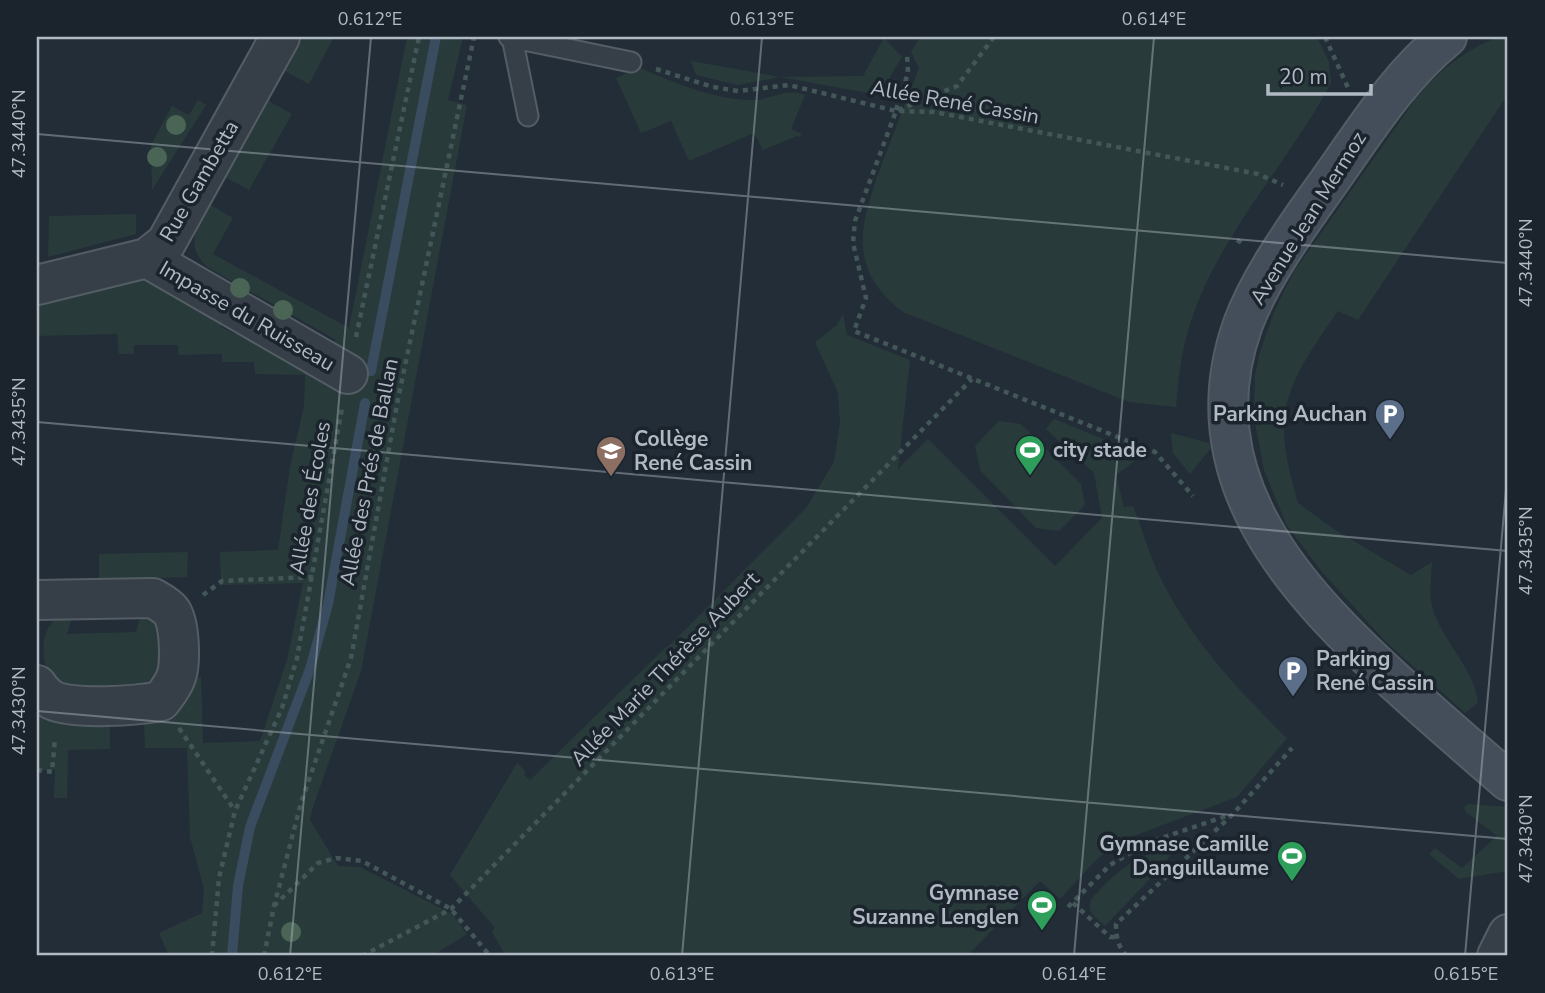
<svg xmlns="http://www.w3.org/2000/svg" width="1545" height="993" viewBox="0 0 1545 993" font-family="'Nunito Sans',sans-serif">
<rect width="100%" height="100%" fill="#232d37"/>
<g fill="#283b3a">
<polygon points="303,37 334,37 309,84 285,71"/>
<path d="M407,37H463L448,100L467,105L361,671L313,807L310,820L338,866L360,867L452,914L467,934L432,956H169L159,933L202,913L204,889L190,837L187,748H145L144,722C177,716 188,711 197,677H201L203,743L260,741L287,660L303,583L221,585L220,552L278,550L290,466L304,407L305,375L255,374L254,362H222V354L178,355V345H134V354H119L117,334L37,336V302L136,275L221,313V327L305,367L336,340L207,267C184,244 197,228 209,204L233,218L213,254L349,328Z"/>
<path d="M920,37H1317L1329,62L1331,83C1285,169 1211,242 1186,338C1180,361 1178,384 1176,407L1129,402L903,312C843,266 862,219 884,158C896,128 907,98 919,68L911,52Z"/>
<path d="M1499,37H1508V94L1358,320L1338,311C1314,346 1281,388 1284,434C1285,457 1292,481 1298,503L1335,530L1411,575L1432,562C1432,574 1429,588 1431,600C1435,635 1475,666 1478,703L1465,713L1385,641L1322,572L1286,524L1264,470L1254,418L1255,376L1259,355L1274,312L1284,291L1295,270L1417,97C1440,70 1466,49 1499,37Z"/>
<polygon points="884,38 902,57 879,95 780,77 738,85 696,75 691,61 780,77 863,76"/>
<path d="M640,68C676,83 711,99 751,100C772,100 784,87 805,95L791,129L802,134L800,137L797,136L763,150L754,133L689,161L671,121L641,133L616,78Z"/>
<polygon points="198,100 206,105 152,190 151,145 172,106 189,115"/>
<polygon points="267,100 292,114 249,190 225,177"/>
<polygon points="136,214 136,234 48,257 49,216"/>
<path d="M843,314L847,335L910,360L898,469L928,439L1055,566L1102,518L1094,473L1046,429L1054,419L1133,451L1136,460L1116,475L1124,507L1133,506C1142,529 1149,554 1160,577C1191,640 1237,689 1287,738L1237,797L1123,840L1096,860L1060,899L1040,881L967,956H506L492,932L495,928L450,875L517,763L526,772L524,775L530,780L664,649L672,643L806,508L834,462L840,423L838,393L815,342L837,325Z"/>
<polygon points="999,421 1021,424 1081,484 1085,505 1059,531 1036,528 980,470 975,446"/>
<polygon points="1171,433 1209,443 1211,448 1190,474 1173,453"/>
<polygon points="188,552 187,577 99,580 99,554"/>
<path d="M143,608L167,634L156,687L72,695L49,678C39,648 40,619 74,610L67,634L136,632Z"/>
<polygon points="37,717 49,721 110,722 110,749 68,750 67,798 54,798 55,770 37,770"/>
<polygon points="1467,804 1508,807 1508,871 1459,879 1429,854 1435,848 1462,868 1497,836 1466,812 1464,808"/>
<path d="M1170,849L1169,857L1164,864L1105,926C1099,920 1088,914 1090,904C1090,899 1096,894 1099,891C1118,870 1142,852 1170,849Z"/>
</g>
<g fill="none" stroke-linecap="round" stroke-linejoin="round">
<g stroke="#394c60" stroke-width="10">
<polyline points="371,371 436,37"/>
<polyline points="232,956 238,886 250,827 310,669 328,604 365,403"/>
</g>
<g stroke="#545d65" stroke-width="23">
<g id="lane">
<polyline points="509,37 631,62"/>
<polyline points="512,37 528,116"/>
</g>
</g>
<g stroke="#545d65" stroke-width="42">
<g id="street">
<polyline points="147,258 348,374"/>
<polyline points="37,285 147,258 166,243 280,37"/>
<path d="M37,600L153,598C159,602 166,605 171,611C180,622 181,664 176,677C173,686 167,693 161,701C136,706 74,710 52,700C45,696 41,691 37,685"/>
<polyline points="1497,956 1508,934"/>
</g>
</g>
<g stroke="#545d65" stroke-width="42">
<path id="secondary" d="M1447,37C1393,81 1359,141 1318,197C1291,235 1259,281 1243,324C1188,478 1296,592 1401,687C1436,719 1472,750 1508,781"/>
</g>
<g stroke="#445758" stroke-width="4.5" stroke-dasharray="5 5" stroke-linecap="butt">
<polyline points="994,37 957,86 896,111 855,221 853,243 866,298 854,331 1155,452 1193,496"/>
<polyline points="1325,37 1349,90"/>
<polyline points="656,69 713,87 738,91 789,85 896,111 934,112 1258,174 1283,185"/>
<polyline points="896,110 908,73 907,54"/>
<polyline points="1237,240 1245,245"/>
<polyline points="356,337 419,37"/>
<polyline points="380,390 397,399"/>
<polyline points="203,595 222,581 313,577"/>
<polyline points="179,728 235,811"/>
<polyline points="37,770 52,772 55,738"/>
<polyline points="1073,903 1110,937 1116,937"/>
<polyline points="274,906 318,863 336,858 362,861 451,909 490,956"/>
<polyline points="1068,907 1110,865 1147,843 1229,815"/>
<polyline points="212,956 219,878 235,811 282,708 297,658 342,408"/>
<polyline points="264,956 274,906 301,803 351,658 398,399 474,37"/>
<polyline points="362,956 451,909 972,379"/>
<path d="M1127,956C1118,947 1116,937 1116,924L1233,814L1292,748"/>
</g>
<use href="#lane" stroke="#363f48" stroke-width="19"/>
<use href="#street" stroke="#363f48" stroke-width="38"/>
<use href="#secondary" stroke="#444e5a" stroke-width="38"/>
</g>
<g fill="#4a6556">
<circle cx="176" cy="125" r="10"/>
<circle cx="157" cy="157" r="10"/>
<circle cx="240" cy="288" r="10"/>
<circle cx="283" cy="310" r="10"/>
<circle cx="291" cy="932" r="10"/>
</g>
<path fill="none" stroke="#b1bac4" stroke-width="2" stroke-opacity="0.45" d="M37,134L1508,263M37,422L1508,551M37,711L1508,839M290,956L371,37M682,956L762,37M1074,956L1154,37M1465,956L1508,467"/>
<defs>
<g id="parking-pin" transform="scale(1.575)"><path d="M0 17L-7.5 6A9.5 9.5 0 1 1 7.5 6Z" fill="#5c6f8a" stroke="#1b242c"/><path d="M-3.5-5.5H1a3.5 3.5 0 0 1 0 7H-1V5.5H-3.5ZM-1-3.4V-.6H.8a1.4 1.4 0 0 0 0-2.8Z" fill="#fff"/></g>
<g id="stadium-pin" transform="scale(1.575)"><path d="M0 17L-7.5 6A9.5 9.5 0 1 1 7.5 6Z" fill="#2e9e5b" stroke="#1b242c"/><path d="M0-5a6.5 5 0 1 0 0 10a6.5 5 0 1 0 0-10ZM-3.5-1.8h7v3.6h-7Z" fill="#fff"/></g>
<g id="school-pin" transform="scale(1.575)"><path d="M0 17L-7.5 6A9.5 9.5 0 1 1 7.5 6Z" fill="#8d6e63" stroke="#1b242c"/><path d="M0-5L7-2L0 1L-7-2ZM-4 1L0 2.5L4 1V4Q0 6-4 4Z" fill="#fff"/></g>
</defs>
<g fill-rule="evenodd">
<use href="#parking-pin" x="1390" y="414"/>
<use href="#stadium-pin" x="1030" y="450"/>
<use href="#school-pin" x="611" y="451"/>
<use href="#parking-pin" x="1293" y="671"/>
<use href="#stadium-pin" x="1292" y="856"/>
<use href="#stadium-pin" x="1042" y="905"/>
</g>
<g text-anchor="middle" stroke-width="7" stroke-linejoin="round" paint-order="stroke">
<g font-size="21" fill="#b1bac4" stroke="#1b242c">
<text transform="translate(955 102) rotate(10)" y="7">Allée René Cassin</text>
<text transform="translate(199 181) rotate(-60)" y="7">Rue Gambetta</text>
<text transform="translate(1308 218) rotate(-58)" y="7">Avenue Jean Mermoz</text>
<text transform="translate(247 316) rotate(30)" y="7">Impasse du Ruisseau</text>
<text transform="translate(369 472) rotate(-79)" y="7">Allée des Prés de Ballan</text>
<text transform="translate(310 498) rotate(-80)" y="7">Allée des Écoles</text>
<text transform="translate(665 669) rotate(-46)" y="7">Allée Marie Thérèse Aubert</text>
</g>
<g font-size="21" font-weight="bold" fill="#b1bac4" stroke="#1b242c" text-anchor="end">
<text x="1367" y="421">Parking Auchan</text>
<text x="634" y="446" text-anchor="start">Collège<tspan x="634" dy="24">René Cassin</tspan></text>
<text x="1053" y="457" text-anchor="start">city stade</text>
<text x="1316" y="666" text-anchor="start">Parking<tspan x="1316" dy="24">René Cassin</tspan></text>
<text x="1269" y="851">Gymnase Camille<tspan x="1269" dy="24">Danguillaume</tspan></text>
<text x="1019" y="900">Gymnase<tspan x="1019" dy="24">Suzanne Lenglen</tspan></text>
</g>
</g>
<rect width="1545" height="993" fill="none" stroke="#1b242c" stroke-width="77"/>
<path d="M1268 84v10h103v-10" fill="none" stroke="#b1bac4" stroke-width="3.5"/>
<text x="1279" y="84" font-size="21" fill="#b1bac4" stroke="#1b242c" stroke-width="5" paint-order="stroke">20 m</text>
<rect x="38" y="38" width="1468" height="916" fill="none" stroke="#b1bac4" stroke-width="2.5"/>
<g font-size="18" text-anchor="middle" fill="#b1bac4">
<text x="370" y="25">0.612°E</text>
<text x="762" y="25">0.613°E</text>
<text x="1154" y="25">0.614°E</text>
<text transform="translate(19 134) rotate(-90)" y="6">47.3440°N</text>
<text transform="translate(1526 263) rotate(-90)" y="6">47.3440°N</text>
<text transform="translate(19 422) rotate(-90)" y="6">47.3435°N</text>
<text transform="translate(1526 551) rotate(-90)" y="6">47.3435°N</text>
<text transform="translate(19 711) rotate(-90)" y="6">47.3430°N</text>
<text transform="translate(1526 839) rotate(-90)" y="6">47.3430°N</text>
<text x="290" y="980">0.612°E</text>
<text x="682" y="980">0.613°E</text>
<text x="1074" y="980">0.614°E</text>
<text x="1466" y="980">0.615°E</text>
</g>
</svg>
